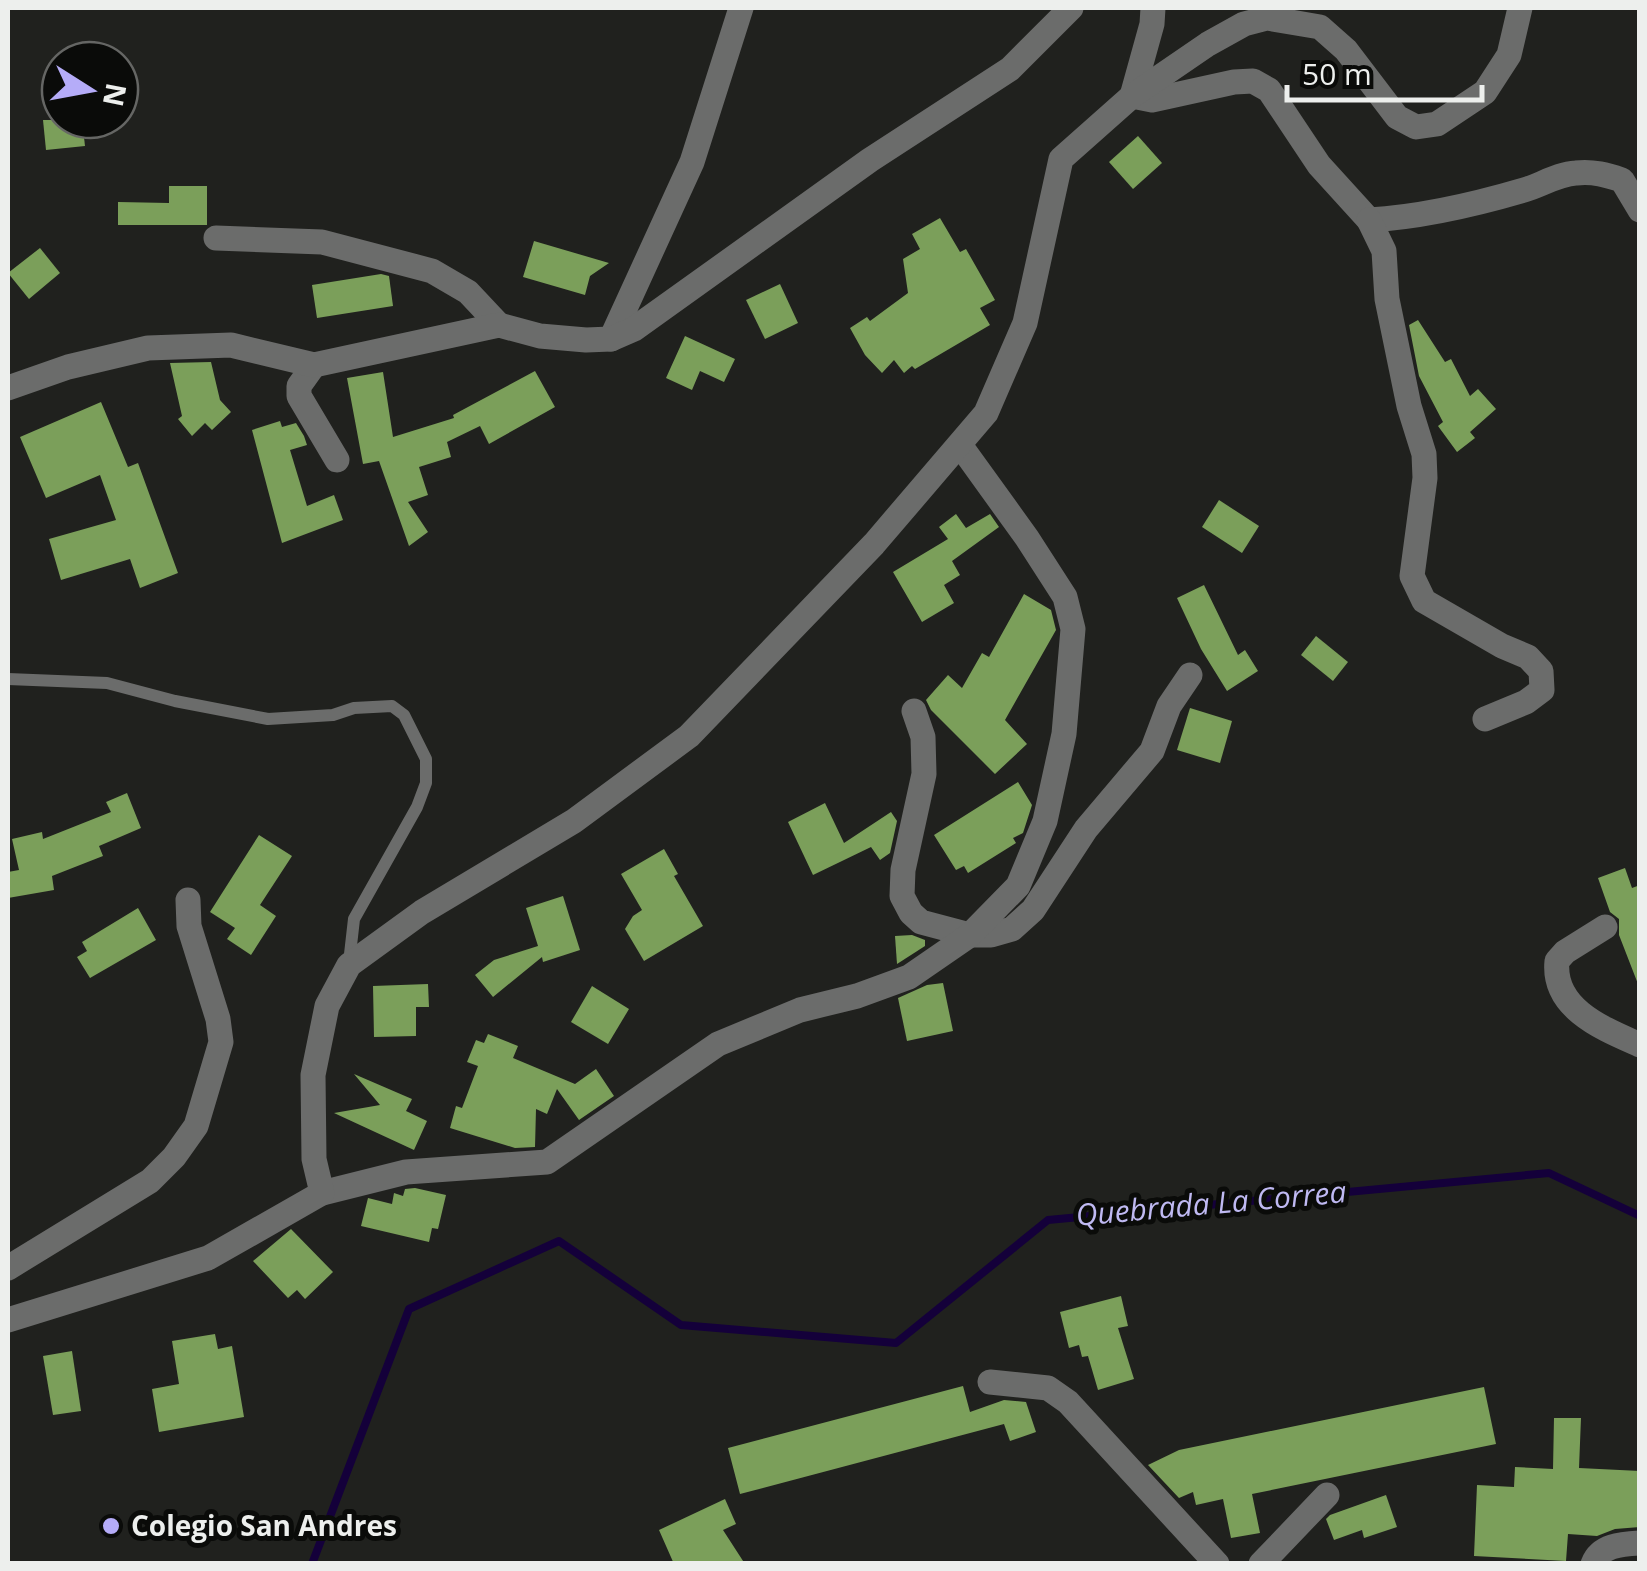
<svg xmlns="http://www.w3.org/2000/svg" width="1647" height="1571" viewBox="0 0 1647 1571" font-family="'Open Sans',sans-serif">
<rect width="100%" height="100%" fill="#20211e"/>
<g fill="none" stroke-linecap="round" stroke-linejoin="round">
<polyline stroke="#14003a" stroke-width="8" points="312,1564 409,1309 559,1241 681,1325 896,1343 1048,1220 1549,1173 1640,1216"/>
</g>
<g fill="#7b9f5a">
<polygon points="43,120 82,120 85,146 46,150"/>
<polygon points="1138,136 1162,163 1133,189 1109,162"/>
<polygon points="169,186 207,186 207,225 118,225 118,202 169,203"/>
<polygon points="940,218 960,252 966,249 995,300 980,308 990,325 915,369 912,366 904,373 894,360 882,373 865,355 850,328 867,317 870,321 908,293 903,259 920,249 912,234"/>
<polygon points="534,241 609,263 590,276 585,295 523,277"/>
<polygon points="40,248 60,273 29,299 8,273"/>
<polygon points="381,274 389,276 393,306 317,318 312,285"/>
<polygon points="780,284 798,323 765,339 746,300"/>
<polygon points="1418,320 1445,362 1451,359 1470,396 1478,389 1496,409 1470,432 1475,438 1457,452 1438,426 1443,422 1419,376 1409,325"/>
<polygon points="685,336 735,359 724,382 700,371 692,390 666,378"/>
<polygon points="211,362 220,400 231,412 212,430 205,423 192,436 178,419 182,416 170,363"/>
<polygon points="535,371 555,407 489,444 480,426 447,442 451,457 419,467 428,495 408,502 428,532 409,546 379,461 363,464 347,378 383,372 393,437 454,418 453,415"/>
<polygon points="101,402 128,467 138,463 178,573 140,588 130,559 61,580 49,539 116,520 100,475 46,498 20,437"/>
<polygon points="280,421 282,427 296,423 304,436 307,445 290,450 307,506 334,495 343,520 282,543 252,430"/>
<polygon points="1219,500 1259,526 1242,553 1202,527"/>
<polygon points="956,514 966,528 990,514 999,527 952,561 960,575 944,585 954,603 922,622 893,572 948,539 939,527"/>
<polygon points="1204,585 1238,655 1245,650 1258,671 1227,691 1201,649 1177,598"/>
<polygon points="1024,594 1051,610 1056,630 1005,720 1027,744 995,774 931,710 926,700 948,675 962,688 982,653 989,657"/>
<polygon points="1316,636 1348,662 1333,681 1301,655"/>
<polygon points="1190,708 1232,721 1220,763 1177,750"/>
<polygon points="1018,782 1032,805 1023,833 1013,838 1016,843 968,873 964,866 956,870 934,835"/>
<polygon points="127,793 141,828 99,846 103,856 52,876 54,890 8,898 8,872 19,870 12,839 42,832 43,839 111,812 106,802"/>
<polygon points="825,803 844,843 891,812 897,821 890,853 880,860 871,847 813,875 788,822"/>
<polygon points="259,835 292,856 260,905 276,916 251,955 227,939 235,928 210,912"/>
<polygon points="664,849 678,874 674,876 703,926 644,961 625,929 633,916 642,910 621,874"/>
<polygon points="1625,868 1632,888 1640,885 1638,984 1619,935 1619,919 1610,912 1598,878"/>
<polygon points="563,896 580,950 543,962 542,957 493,997 475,975 494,960 538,946 526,908"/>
<polygon points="138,908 156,940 90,978 77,957 87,951 82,942"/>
<polygon points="912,935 925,940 925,946 897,964 895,936"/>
<polygon points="943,983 953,1031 907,1041 898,998 927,985"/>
<polygon points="428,984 429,1007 416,1007 416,1036 374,1037 373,986"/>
<polygon points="592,986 629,1009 608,1044 571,1022"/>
<polygon points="488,1034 518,1046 513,1058 575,1084 596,1069 614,1096 579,1120 557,1089 547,1114 536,1109 535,1147 515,1148 450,1128 456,1106 462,1108 478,1066 467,1062 476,1040 484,1043"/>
<polygon points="354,1074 412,1099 406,1111 427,1121 414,1150 334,1113 380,1105"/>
<polygon points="415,1188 446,1195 438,1229 432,1228 429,1242 361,1226 368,1198 392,1204 394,1193 403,1196 405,1189"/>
<polygon points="291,1229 333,1272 305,1299 297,1290 288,1298 253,1261"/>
<polygon points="1121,1296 1128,1326 1118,1328 1134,1379 1098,1390 1088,1356 1082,1357 1079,1345 1069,1348 1060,1312"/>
<polygon points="215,1334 218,1349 232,1346 244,1417 159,1432 152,1389 179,1384 172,1341"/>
<polygon points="72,1351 81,1411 53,1415 43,1356"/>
<polygon points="963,1386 970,1412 1004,1400 1026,1402 1036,1432 1010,1441 1004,1424 740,1494 728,1448"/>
<polygon points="1484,1387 1496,1444 1252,1494 1260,1533 1231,1538 1223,1499 1196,1505 1193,1492 1179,1498 1148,1465 1179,1450"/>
<polygon points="1554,1418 1581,1418 1579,1468 1640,1471 1640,1527 1615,1529 1597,1536 1568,1534 1566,1561 1474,1556 1477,1485 1514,1487 1515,1467 1553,1469"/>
<polygon points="1386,1495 1397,1527 1364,1538 1362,1530 1334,1540 1326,1519 1330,1515"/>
<polygon points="725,1499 736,1524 723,1530 745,1564 674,1564 659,1530"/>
</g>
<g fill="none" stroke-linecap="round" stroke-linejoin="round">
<polyline stroke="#6b6c6b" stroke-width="12" points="8,679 107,683 175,701 268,719 333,715 354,708 392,706 404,715 426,759 426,783 417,807 354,919 349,963"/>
<g stroke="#6b6c6b" stroke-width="25">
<path d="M1132,96L1152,100L1234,82L1253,81L1269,90L1319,165L1369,220C1421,217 1473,205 1524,190C1541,185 1558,174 1576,173C1593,171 1607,175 1622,180L1640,210"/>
<polyline points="1132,96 1152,24 1153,8"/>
<polyline points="1369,220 1384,251 1387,299 1409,406 1424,454 1425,478 1412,576 1424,601 1502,646 1528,657 1541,671 1542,690 1526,702 1485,719"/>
<polyline points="216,238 322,242 432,271 468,292 499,325"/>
<polyline points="611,339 692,162 741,8"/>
<polyline points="314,365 299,386 299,396 337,460"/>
<polyline points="8,388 68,367 148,348 231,345 314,365 499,325 540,336 586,340 611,339 634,329 870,160 1010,69 1071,8"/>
<polyline points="914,711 923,737 924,774 903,870 902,896 911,913 921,922 970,935 991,935 1012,929 1033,910 1086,829 1152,751 1169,706 1190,675"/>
<path d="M1605,927L1565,952L1557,961C1552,1009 1604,1029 1640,1045"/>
<polyline points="322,1193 406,1172 547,1162 718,1044 800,1010 857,996 909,977 970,935 1018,886 1045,821 1064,734 1073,629 1065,597 1027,538 960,445"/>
<polyline points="8,1268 150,1181 174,1157 196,1126 221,1042 218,1019 189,926 188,900"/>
<polyline points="8,1320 208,1258 322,1193 314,1159 313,1075 327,1006 349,965 422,912 574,821 689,736 874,544 986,413 1025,323 1061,159 1132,96 1208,44 1244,24 1267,18 1320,27 1346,50 1397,117 1416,127 1437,124 1485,92 1509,55 1520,8"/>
<polyline points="990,1382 1048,1388 1068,1402 1217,1564"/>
<polyline points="1261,1564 1327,1495"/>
<path d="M1593,1564C1600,1545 1622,1544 1640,1543"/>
</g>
</g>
<circle fill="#b5acf8" stroke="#0a0b09" stroke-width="4" cx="111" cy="1526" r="10"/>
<g text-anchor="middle" stroke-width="10" stroke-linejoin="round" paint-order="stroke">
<g font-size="28" font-weight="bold" fill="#edefed" stroke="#0a0b09" text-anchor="start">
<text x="131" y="1536">Colegio San Andres</text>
</g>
<g font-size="30" font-style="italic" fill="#bfb9f2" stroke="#0a0b09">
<text transform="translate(1211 1204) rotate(-5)" y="10">Quebrada La Correa</text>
</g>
</g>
<rect width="1647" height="1571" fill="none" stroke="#edefed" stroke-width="20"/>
<g transform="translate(90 90) rotate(101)"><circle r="48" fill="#0a0b09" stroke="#656664" stroke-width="2.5"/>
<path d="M0-8L18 38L0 25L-18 38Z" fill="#b5acf8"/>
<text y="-15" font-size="28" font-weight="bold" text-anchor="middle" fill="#edefed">N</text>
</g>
<path d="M1287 85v15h195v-15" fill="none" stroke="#edefed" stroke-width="5"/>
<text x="1302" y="85" font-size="30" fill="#edefed" stroke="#0a0b09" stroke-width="8" paint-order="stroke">50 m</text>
</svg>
